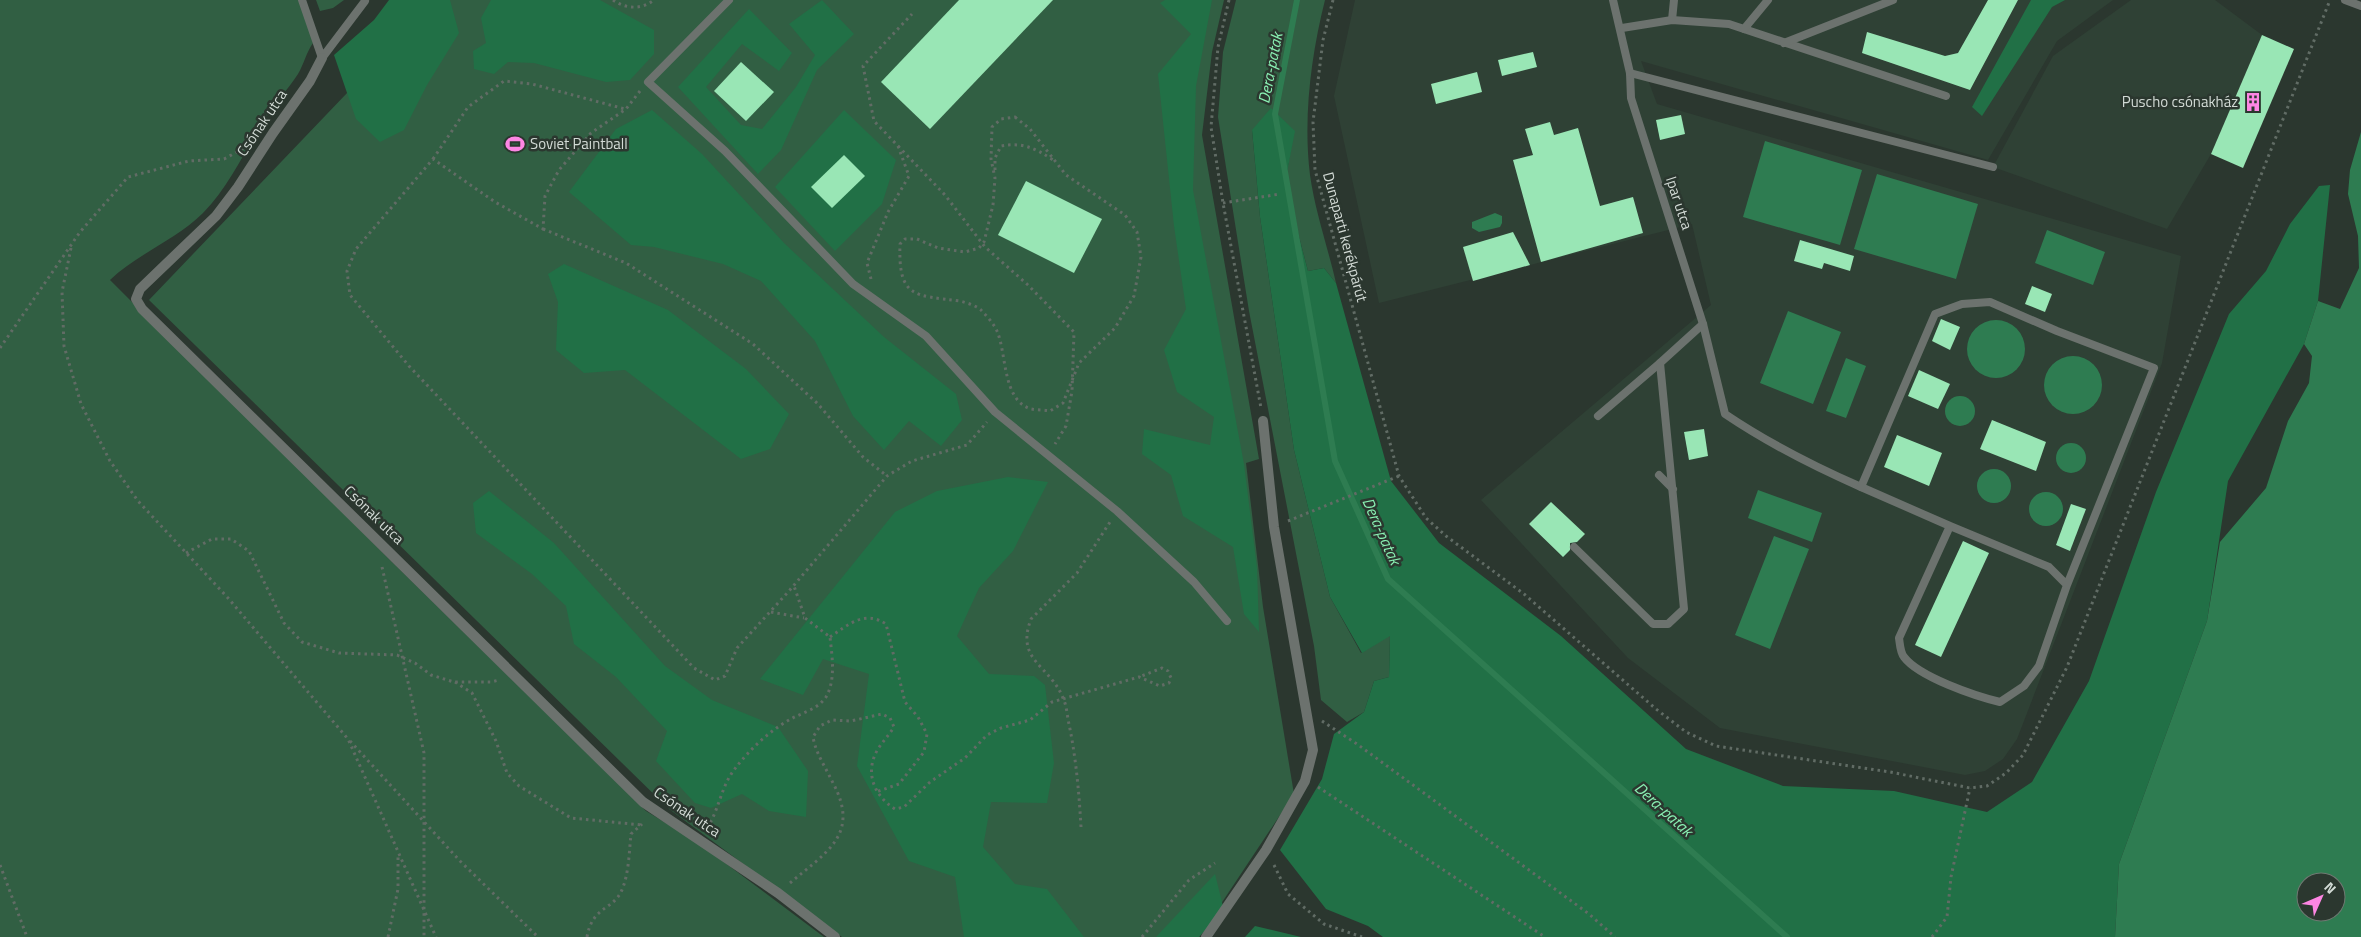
<svg xmlns="http://www.w3.org/2000/svg" width="2361" height="937" viewBox="0 0 2361 937" font-family="'Titillium Web',sans-serif">
<rect width="100%" height="100%" fill="#2b372f"/>
<g fill="#2f4135">
<polygon points="1355,0 2113,0 2057,41 1988,160 1641,61 1657,104 2181,256 2162,363 2017,739 2003,759 1985,771 1965,775 1720,728 1628,658 1481,500 1711,305 1692,224 1379,303 1334,96"/>
<polygon points="2131,0 2215,0 2262,35 2211,154 2167,229 1993,167 2053,56"/>
</g>
<g fill="#315f43">
<path d="M0,0H302L313,43C306,53 304,64 298,74C287,91 272,106 262,124C243,154 228,188 203,213C176,240 137,254 110,280L389,559L646,811L697,842L824,937H0Z"/>
<polygon points="316,0 344,0 333,8 320,11"/>
<polygon points="429,0 1224,0 1212,52 1202,135 1259,459 1246,463 1263,607 1294,794 1199,937 842,937 669,809 149,300 348,92"/>
<path d="M1236,0H1325C1311,56 1303,117 1310,175C1315,211 1328,248 1336,283L1324,268L1308,271L1285,183L1294,131L1252,130L1260,217L1294,450L1330,597L1361,653L1390,635L1389,677L1374,681L1364,712L1347,722L1321,700L1314,646L1249,311L1218,117L1223,52Z"/>
</g>
<g fill="#217046">
<polygon points="389,0 450,0 459,33 427,85 404,130 380,142 356,119 334,55 374,20"/>
<polygon points="491,0 600,0 654,30 654,54 630,80 606,82 534,63 508,62 494,74 474,69 473,51 486,43 481,18"/>
<polygon points="822,0 854,34 817,70 781,150 758,174 678,87 749,9 792,53 779,71 742,44 706,87 741,125 762,129 796,87 815,55 789,24"/>
<polygon points="1165,0 1212,0 1196,86 1193,190 1244,464 1257,568 1259,632 1244,614 1233,547 1183,516 1171,475 1142,454 1144,429 1210,445 1214,417 1177,392 1164,350 1186,309 1174,226 1158,74 1191,34 1160,3"/>
<polygon points="2031,0 2065,0 2052,7 1982,116 1972,107"/>
<polygon points="1271,108 1295,131 1285,183 1308,271 1324,268 1336,283 1391,481 1439,543 1561,636 1686,749 1783,786 1894,791 1987,812 2032,782 2089,681 2156,492 2229,314 2266,271 2290,224 2319,186 2330,185 2318,301 2304,344 2228,481 2207,621 2119,864 2115,937 1383,937 1368,926 1326,909 1280,850 1322,779 1334,734 1364,712 1374,681 1389,677 1390,636 1362,653 1330,597 1294,450 1260,217 1252,130"/>
<polygon points="652,110 702,154 784,243 884,337 956,394 962,420 941,446 909,421 884,450 853,416 815,341 761,281 723,264 654,247 631,245 569,192 616,129"/>
<polygon points="844,110 896,160 882,204 835,251 775,187"/>
<polygon points="564,264 668,310 746,369 789,414 770,449 741,459 625,370 584,373 556,350 558,302 548,274"/>
<polygon points="1008,477 1048,482 1013,551 979,588 957,636 989,674 1034,676 1045,685 1054,763 1047,803 991,802 983,847 1015,884 1047,889 1084,937 964,937 955,877 909,861 857,766 869,674 823,659 803,695 760,679 895,512 937,491"/>
<polygon points="489,491 554,543 665,666 712,700 778,727 808,771 806,817 769,811 742,794 711,808 695,803 656,761 667,731 616,677 574,644 566,606 532,574 476,533 473,503"/>
<polygon points="1215,874 1224,910 1199,937 1156,937"/>
<polygon points="1255,926 1301,937 1245,937"/>
</g>
<g fill="#2e7c51" fill-rule="evenodd">
<path d="M2361,132V937H2115L2119,864L2207,621L2220,542L2266,488L2288,421L2309,383L2312,356L2304,344L2318,301L2340,309L2359,268L2358,236L2348,194L2350,170ZM2306,882H2336V912H2306Z"/>
<polygon points="1765,141 1862,170 1840,245 1743,217"/>
<polygon points="1877,174 1978,204 1956,279 1854,249"/>
<polygon points="1495,213 1502,216 1502,223 1500,227 1479,232 1472,228 1472,222"/>
<polygon points="2047,230 2105,252 2093,285 2035,263"/>
<polygon points="1788,311 1841,332 1813,404 1760,383"/>
<circle cx="1996" cy="349" r="29"/>
<circle cx="2073" cy="385" r="29"/>
<polygon points="1846,358 1866,366 1846,418 1826,411"/>
<circle cx="1960" cy="411" r="15"/>
<circle cx="2071" cy="458" r="15"/>
<circle cx="1994" cy="486" r="17"/>
<polygon points="1758,490 1822,513 1812,542 1748,518"/>
<circle cx="2046" cy="509" r="17"/>
<polygon points="1774,536 1809,549 1770,649 1735,635"/>
</g>
<g fill="none" stroke-linecap="round" stroke-linejoin="round">
<polyline stroke="#2e7c51" stroke-width="6" points="1297,0 1275,114 1335,461 1388,579 1787,937"/>
</g>
<g fill="#99e6b5">
<polygon points="959,0 1053,0 930,129 881,82"/>
<polygon points="1988,0 2018,0 1970,90 1862,53 1867,32 1945,56 1958,53"/>
<polygon points="2262,35 2294,49 2243,168 2211,154"/>
<polygon points="1533,52 1537,67 1502,76 1498,60"/>
<polygon points="741,62 774,92 746,121 714,91"/>
<polygon points="1477,72 1482,92 1436,104 1431,84"/>
<polygon points="1681,115 1685,134 1660,140 1656,120"/>
<polygon points="1550,122 1554,135 1578,128 1600,206 1633,197 1643,233 1541,262 1513,160 1533,155 1525,129"/>
<polygon points="844,155 865,176 832,208 811,187"/>
<polygon points="1026,181 1102,219 1074,273 998,235"/>
<polygon points="1513,232 1530,265 1473,281 1463,247"/>
<polygon points="1800,240 1854,256 1850,271 1824,263 1822,269 1794,261"/>
<polygon points="2032,286 2052,294 2045,312 2025,304"/>
<polygon points="1941,319 1960,327 1950,350 1932,341"/>
<polygon points="1919,370 1950,384 1938,409 1908,396"/>
<polygon points="1992,420 2046,442 2036,471 1980,449"/>
<polygon points="1704,429 1708,456 1689,460 1684,432"/>
<polygon points="1897,435 1942,453 1929,486 1884,467"/>
<polygon points="1551,502 1585,534 1577,542 1570,543 1570,550 1563,557 1529,524"/>
<polygon points="2071,504 2086,509 2070,551 2056,545"/>
<polygon points="1963,541 1989,553 1941,657 1915,645"/>
</g>
<g fill="none" stroke-linecap="round" stroke-linejoin="round">
<g stroke="#616c65" stroke-width="3" stroke-dasharray="2.5 4" stroke-linecap="butt">
<path d="M613,0C626,9 641,10 654,0"/>
<polyline points="1229,0 1218,47 1211,127 1223,203 1261,408"/>
<polyline points="1333,0 1323,40 1313,122 1315,170 1399,476 1426,518 1446,536 1524,594 1656,709 1686,732 1716,746 1890,772 1970,788 1987,786 2006,773 2023,755 2067,667 2330,0"/>
<polyline points="640,91 626,109 591,133 559,170 545,196 543,229 495,202 433,159 356,249 347,271 350,295 409,366 694,668 715,680 725,676 737,648 789,591 887,476 912,461 967,445 987,422"/>
<path d="M1015,117L1030,129L1066,175L1125,215L1137,232L1141,257L1134,296L1115,328L1079,363L1063,403L1050,411C1044,410 1037,410 1031,409C1002,400 1007,354 997,331C994,324 986,315 981,310C975,305 967,303 960,301C915,295 898,299 900,244L905,239H917L938,248L965,252L979,248L984,242L993,205L995,178L991,159L992,127L1001,119Z"/>
<polyline points="898,146 945,195 985,247 1028,285 1074,332 1072,391 1066,426 1055,444"/>
<polyline points="433,159 468,107 504,81 532,84 625,109"/>
<path d="M995,170V158L1001,146C1022,142 1035,148 1053,160"/>
<polyline points="1223,203 1280,194"/>
<polyline points="543,229 626,263 753,344 818,404 863,457 887,476"/>
<polyline points="71,248 62,292 64,346 81,404 110,461 138,501 228,598 348,739 436,937"/>
<polyline points="871,279 867,263 888,212 909,176 898,146 874,121 863,66 912,14"/>
<polyline points="0,348 80,232 128,177 189,161 224,159 246,147"/>
<polyline points="1288,521 1399,476"/>
<polyline points="186,553 212,539 231,539 249,551 284,623 302,642 339,653 397,655 415,663 431,675 454,682 491,682 499,680"/>
<polyline points="382,567 424,753 424,937"/>
<polyline points="771,612 804,618"/>
<path d="M830,637C849,624 865,610 886,624L905,702L918,717L927,734L924,752L899,784L876,792"/>
<polyline points="455,682 472,693 496,741 507,773 519,786 571,818 642,825"/>
<polyline points="1322,721 1357,744 1589,914 1615,937"/>
<polyline points="350,741 460,861 538,937"/>
<polyline points="1318,787 1545,937"/>
<path d="M1081,827C1079,792 1076,758 1069,724C1067,716 1067,706 1063,698C1050,665 1015,661 1031,619L1077,573L1110,522"/>
<path d="M707,828C719,810 721,787 734,770C748,751 770,730 791,719C803,712 817,710 826,697C836,680 832,656 830,637L805,618L794,586"/>
<polyline points="0,865 27,937"/>
<polyline points="1274,865 1288,894 1324,924 1362,937"/>
<path d="M790,883C825,853 861,835 833,783C826,768 816,754 813,737L820,726L832,720L851,721L882,714L890,718L894,727C889,735 883,741 878,749C864,772 874,796 895,809L904,807L930,782L965,758L987,735L1001,728L1030,720L1052,702L1139,677L1160,686L1169,683L1171,678L1168,671L1162,668L1139,677"/>
<polyline points="388,937 398,889 398,854"/>
<path d="M587,937C592,907 612,910 621,892C629,875 629,853 631,834L642,824"/>
<polyline points="1142,937 1189,880 1215,863"/>
<polyline points="1932,937 1947,917 1951,877 1970,788"/>
</g>
<g stroke="#6c726e" stroke-width="8">
<polyline points="302,0 322,58 365,1"/>
<polyline points="729,0 648,82 725,151 853,284 926,336 995,412 1117,511 1194,582 1227,621"/>
<path d="M1613,0L1630,73L1631,98L1703,324L1725,414C1768,443 1813,466 1861,487"/>
<polyline points="2345,0 2361,6"/>
<polyline points="1672,20 1674,0"/>
<polyline points="1622,28 1672,20 1729,24 1946,96"/>
<polyline points="1744,29 1768,0"/>
<polyline points="1784,43 1893,0"/>
<polyline points="1630,73 1993,167"/>
<polyline points="1598,416 1660,363"/>
<polyline points="1659,475 1673,489"/>
<path d="M1950,526L2049,567L2067,585L2039,666L2024,686L2000,702C1975,696 1919,677 1904,657C1900,652 1900,644 1899,638L1950,526L1861,487L1935,314L1962,304L1990,302L2057,331L2154,368L2067,585"/>
<polyline points="1574,547 1653,624 1668,624 1684,609 1660,363 1703,324"/>
</g>
<g stroke="#6c726e" stroke-width="10">
<polyline points="322,58 310,81 273,133 238,187 216,216 140,289 136,299 142,309 643,802 778,893 835,937"/>
<polyline points="1206,937 1266,850 1305,781 1313,750 1274,527 1263,421"/>
</g>
</g>
<defs>
<g id="building-bare" transform="scale(1.5)"><path d="M-4-6H4V6H1V3H-1V6H-4ZM-2.5-4.3h1.7v1.8h-1.7ZM.8-4.3h1.7v1.8H.8ZM-2.5-1h1.7V.8h-1.7ZM.8-1h1.7V.8H.8Z" fill="#fd86e3" stroke="#2b372f" stroke-width="2.5" paint-order="stroke"/></g>
<g id="stadium-bare" transform="scale(1.5)"><path d="M0-5a6.5 5 0 1 0 0 10a6.5 5 0 1 0 0-10ZM-3.5-1.8h7v3.6h-7Z" fill="#fd86e3" stroke="#2b372f" stroke-width="2.5" paint-order="stroke"/></g>
</defs>
<g fill-rule="evenodd">
<use href="#building-bare" x="2253" y="102"/>
<use href="#stadium-bare" x="515" y="144"/>
</g>
<g text-anchor="middle" stroke-width="5" stroke-linejoin="round" paint-order="stroke">
<g font-size="15" fill="#d2dad5" stroke="#2b372f" text-anchor="end">
<text x="2238" y="107">Puscho csónakház</text>
<text x="530" y="149" text-anchor="start">Soviet Paintball</text>
</g>
<g font-size="15" fill="#d2dad5" stroke="#2b372f">
<text transform="translate(262 123) rotate(-56)" y="5">Csónak utca</text>
<text transform="translate(1679 203) rotate(72)" y="5">Ipar utca</text>
<text transform="translate(1345 237) rotate(75)" y="5">Dunaparti kerékpárút</text>
<text transform="translate(374 515) rotate(44)" y="5">Csónak utca</text>
<text transform="translate(687 812) rotate(34)" y="5">Csónak utca</text>
</g>
<g font-size="16" font-style="italic" fill="#8af2b4" stroke="#2b372f">
<text transform="translate(1270 68) rotate(-79)" y="6">Dera-patak</text>
<text transform="translate(1382 531) rotate(66)" y="6">Dera-patak</text>
<text transform="translate(1664 809) rotate(42)" y="6">Dera-patak</text>
</g>
</g>
<g transform="translate(2321 897) rotate(45)"><circle r="24" fill="#2b372f" stroke="#6e7871"/>
<path d="M0-4L9 19L0 12L-9 19Z" fill="#fd86e3"/>
<text y="-8" font-size="14" font-weight="bold" text-anchor="middle" fill="#d2dad5">N</text>
</g>
</svg>
